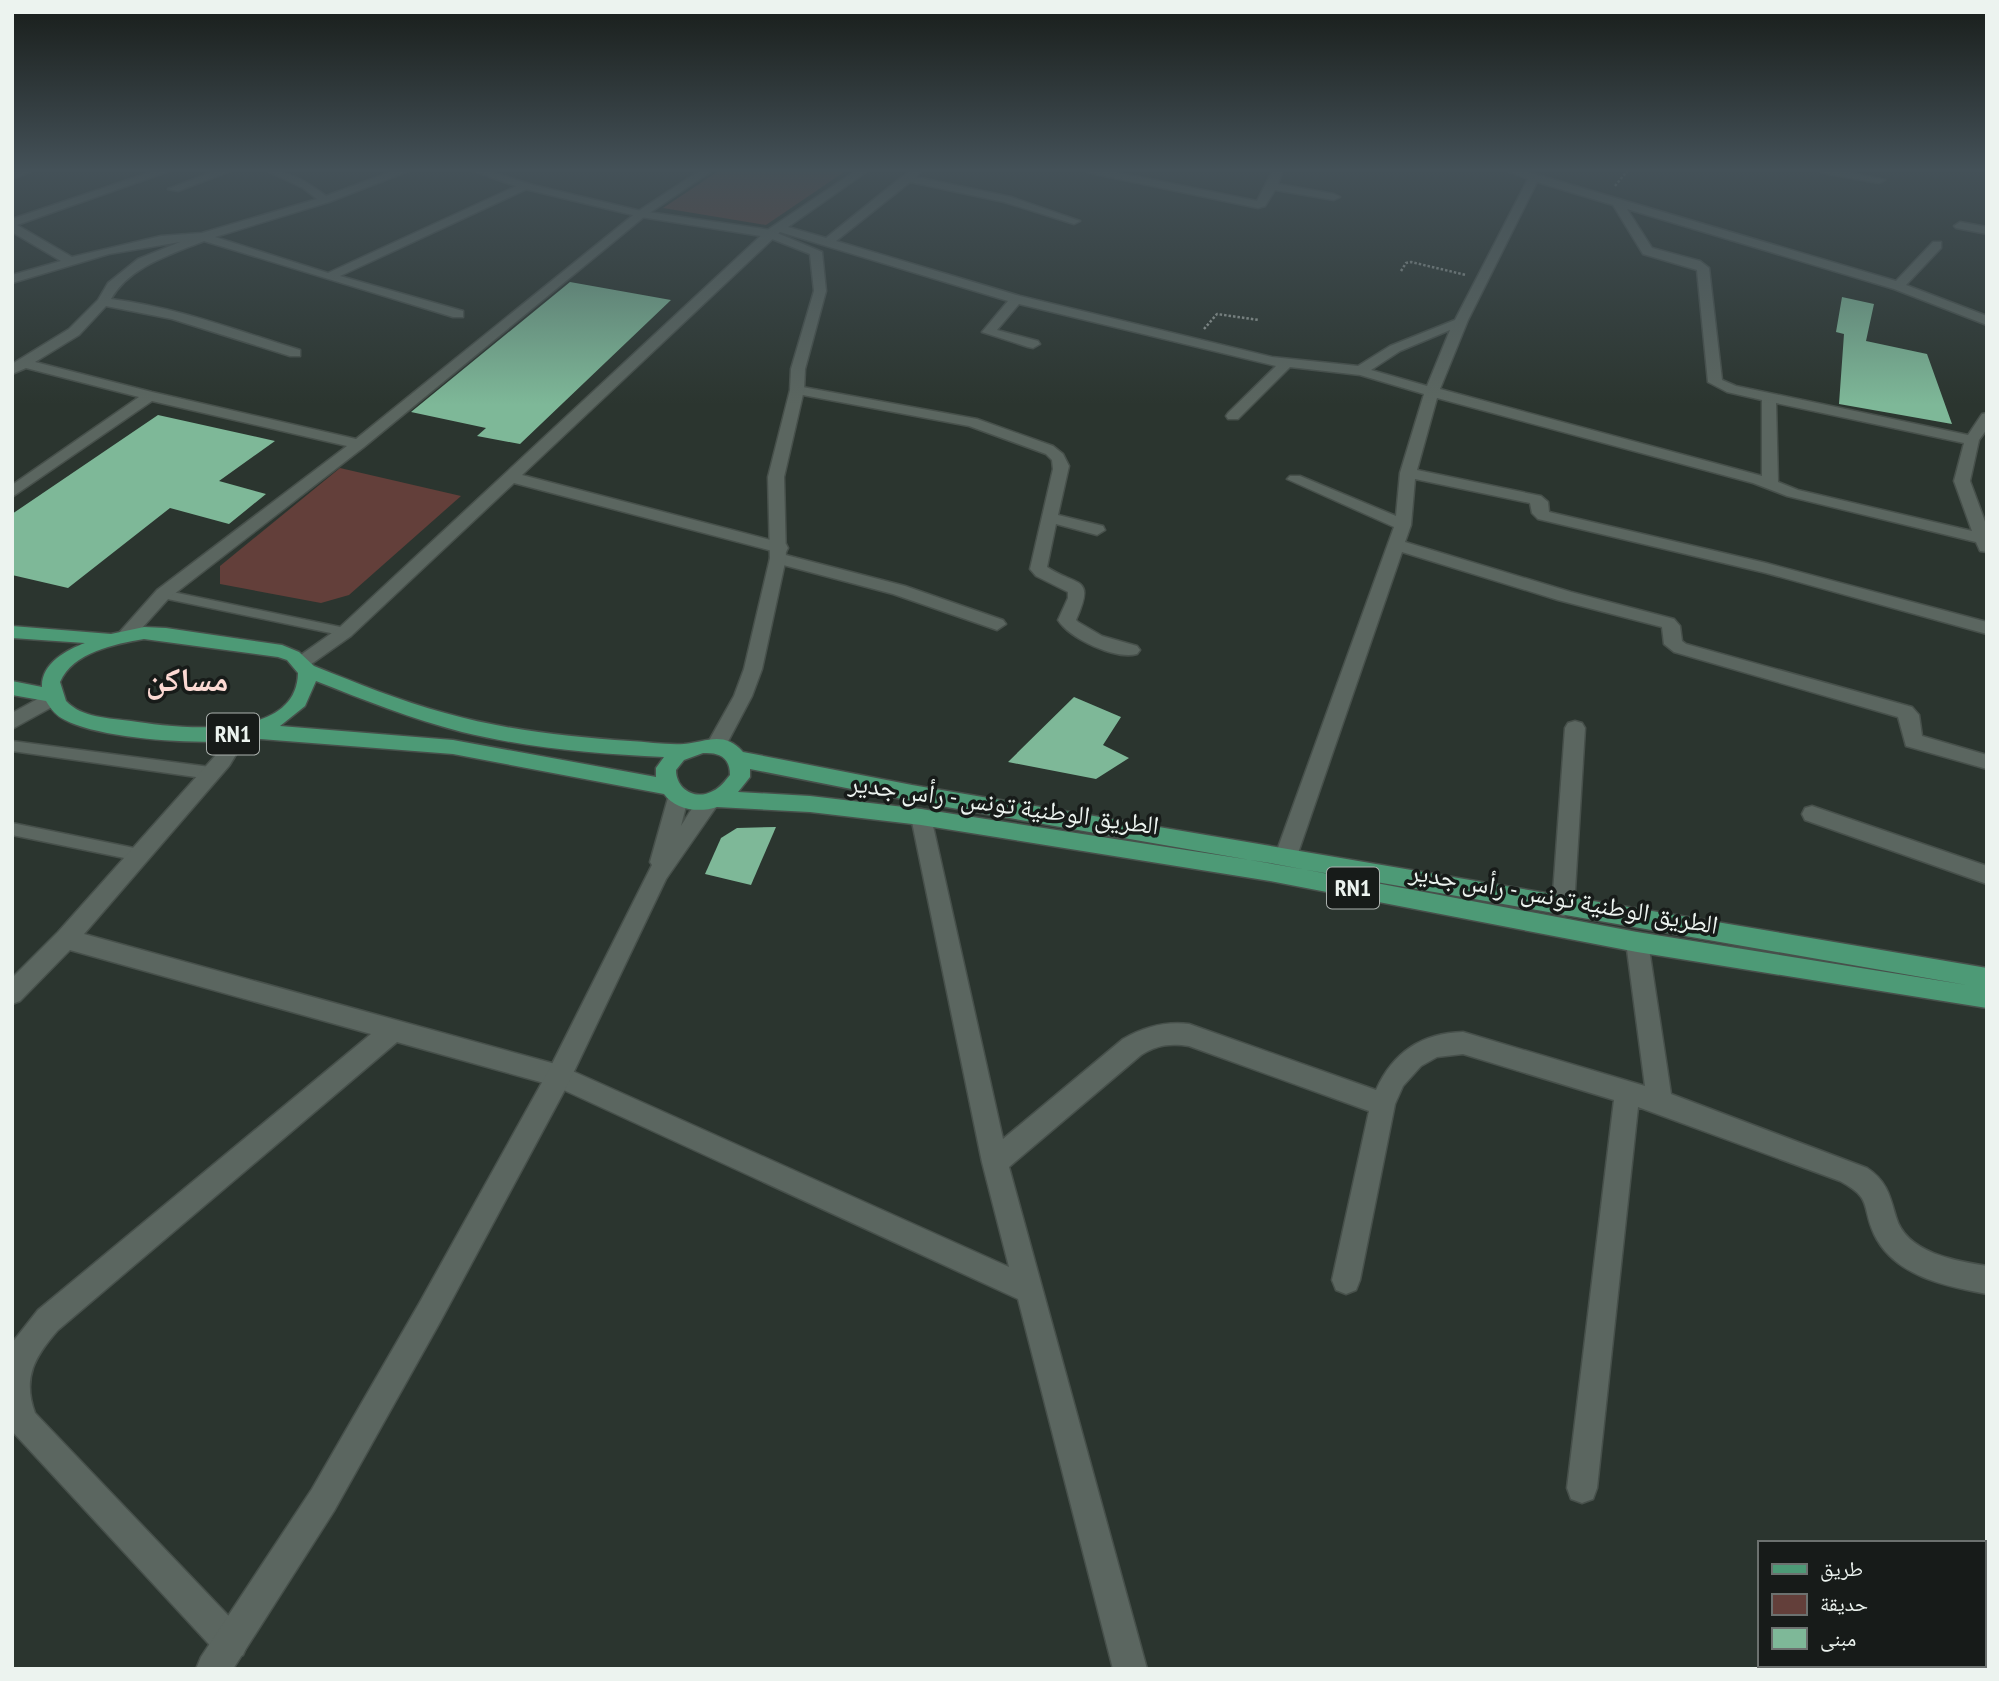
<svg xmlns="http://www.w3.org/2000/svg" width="1999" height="1681" viewBox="0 0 1999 1681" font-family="'PT Sans Narrow','Noto Naskh Arabic',sans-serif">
<rect width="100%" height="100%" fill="#2b352f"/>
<g fill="#633f3a">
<polygon points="720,170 847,170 766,225 663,208"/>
<polygon points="340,468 461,496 349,595 321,603 220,584 220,566"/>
</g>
<g fill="#7eb898">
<polygon points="570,282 671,300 520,444 477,436 486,428 411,412"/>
<polygon points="1842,297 1874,304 1866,341 1927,354 1952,424 1839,404 1844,334 1836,332"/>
<polygon points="158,415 275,441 219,481 266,494 229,524 170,508 68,588 12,575 12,514"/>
<polygon points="1074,697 1121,717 1103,745 1129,758 1096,779 1008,762"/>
<polygon points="776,827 751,885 705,874 721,838 737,828"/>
</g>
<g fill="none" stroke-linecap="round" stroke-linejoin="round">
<g stroke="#47504b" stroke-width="3">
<g id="lane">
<polygon points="163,590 345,628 352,632 345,636 158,597 158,591"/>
<polygon points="12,741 210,767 217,773 210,779 12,751"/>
<polygon points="12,823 139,849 145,851 147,855 145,859 139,861 12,835"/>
</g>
</g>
<g stroke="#47504b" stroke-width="3">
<g id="street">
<polygon points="20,170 35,170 12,179 12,172"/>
<path d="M157,170H172L17,225L72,257L161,236L202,233L317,199L303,188L265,170C288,170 308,182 326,196L396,170H411L329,202L215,237L328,273L521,184H529V188L340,276L463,311V317H453L204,241C170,255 130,266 111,299C176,307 238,331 300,350V356H290L172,319L106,306L79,335L35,362L152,392L356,439L637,212L701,170H713L645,216L364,447L169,598L132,639L126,641L117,635L157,590L347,446L152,401L12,497V485L139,397L26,368L12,374V364L69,329L98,300L108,283L138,259L180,242L109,254L12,283V275L61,261L12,232V219Z"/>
<polygon points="218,170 233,170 178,191 168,189"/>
<path d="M857,170H869L788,227L826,238L903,176L912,170H923L916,177L1011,197L1080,221L1074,224L1004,202L910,182L836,241L1020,296L1272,357L1358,366L1390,346L1455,320L1528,179L1505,170H1521L1896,281L1933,242H1941V248L1906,285L1987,316V325L1894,289L1627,209L1652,248L1700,261L1709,268L1722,380L1736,386L1968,435L1982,414L1987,413V429L1979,440L1970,481L1987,527V552L1980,551L1976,542L1787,496L1753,483L1437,398L1417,470L1541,496L1548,502L1549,512L1766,563L1987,622V634L1766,573L1538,519L1532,513L1530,503L1415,479L1411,525L1405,542L1571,592L1674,619L1680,626L1682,641L1686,644L1912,707L1919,715L1922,736L1987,755V769L1906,746L1898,717L1674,652L1664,644L1662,627L1558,600L1402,552L1297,856L1294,862L1286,864L1278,862L1275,856L1394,527L1287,479L1290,476H1300L1396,516L1400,473L1424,394L1360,375L1290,367L1238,419H1228L1226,416L1228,413L1276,366L1019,304L997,330L1038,341L1040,344L1033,348L1028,347L982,332L1008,301L780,232L522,475L786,544L788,548L786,552L780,553L514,483L351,636L307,667H295L292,663L295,659L339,628L766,231ZM1537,182L1613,205L1643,254L1697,270L1708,382L1727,392L1762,400V476L1440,389L1468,320ZM1450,330L1427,386L1371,370L1400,351ZM1776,403L1964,443L1954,481L1972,531L1798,490L1778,482Z"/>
<polygon points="1085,170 1105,170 1257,201 1273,170 1283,170 1278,184 1334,194 1340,197 1334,200 1275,190 1265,206 1258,208 1090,173"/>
<polygon points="1818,170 1840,170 1885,180 1879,183 1823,173"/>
<polygon points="1960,222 1987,227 1987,234 1956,228 1954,226"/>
<path d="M797,386L977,419L1053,446L1063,454L1069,466L1058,515L1103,526L1105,530L1097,535L1056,524L1047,567C1077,587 1096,575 1076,620L1078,622L1102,636L1137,646L1140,650L1137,654C1116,660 1070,639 1058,620L1068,598V592L1036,576L1030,569L1053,469L1052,460L1046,454L969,426L792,393V387Z"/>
<polygon points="778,553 905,586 1003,620 1006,624 997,630 893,594 772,562 770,558"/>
<polygon points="54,690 61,692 63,697 61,702 12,729 12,713"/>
<polygon points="1575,721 1582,723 1585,728 1574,907 1571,913 1563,916 1555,913 1552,907 1565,728 1568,723"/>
<path d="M231,727L238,729C245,743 236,755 229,766L84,934L559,1065L1009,1267L982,1162L911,817L914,811L921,809L928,811L931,817L1003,1139L1123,1039C1144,1027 1165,1021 1189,1024L1376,1090C1393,1052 1422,1033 1463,1032L1645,1086L1626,942L1629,935L1637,932L1645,935L1648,942L1671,1094L1867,1168C1887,1181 1890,1196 1896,1217C1906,1253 1956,1261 1987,1266V1294C1945,1286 1894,1276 1874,1234C1861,1205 1873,1199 1840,1181L1638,1107L1597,1488L1593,1499L1582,1503L1571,1499L1567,1488L1614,1100L1463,1054L1437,1057L1421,1066L1403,1086L1395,1104L1360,1280L1356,1290L1346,1294L1336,1290L1332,1280L1369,1111L1189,1046C1170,1043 1157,1045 1141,1055L1009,1167L1147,1669H1113L1018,1299L555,1086L397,1042L58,1330C35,1356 22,1378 35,1413L243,1631L248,1643L243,1655L231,1660L219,1655L12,1431V1343L38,1310L371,1034L70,950L20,1001L12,1004V978L58,932L215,756C221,747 219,738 224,729Z"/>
<polygon points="1812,806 1987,866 1987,884 1805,820 1802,814 1805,808"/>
</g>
</g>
<g stroke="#47504b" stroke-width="3">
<g id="secondary">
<polygon points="471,170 486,170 529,184 641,211 770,230 822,252 826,291 805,369 804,390 784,477 786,558 762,669 752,696 723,751 716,753 709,751 706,746 734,696 744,669 770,558 768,477 790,390 791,369 814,291 810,254 767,237 641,217 521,188"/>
<path d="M678,790L685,793L688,798L681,826C690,813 700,789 718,794L721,800L666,879L568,1084L440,1322L334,1511L233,1669H196L201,1657L312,1489L420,1302L550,1068L652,865L650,862L668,798L671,793Z"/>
</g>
</g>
<g stroke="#47504b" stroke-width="3">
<path id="primary" d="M12,626L111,634L144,627L166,628L282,645L299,652L314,666C357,683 400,701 445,713C505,730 568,737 630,741C648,742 666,745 684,744C706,742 724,730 743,752L912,785L1987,968V1008L1637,952L1270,881L921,825L810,812L717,807C699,813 675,810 664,794L453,754L249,738C210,747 100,739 65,720C56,716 51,709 46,701L12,695V681L42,687C41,664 66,650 85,643L12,638ZM144,639L278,657L287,660L298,673C297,743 176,728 131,721C109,718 82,718 66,701L60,682C73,652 115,644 144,639ZM316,681C364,700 412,719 462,732C528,748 596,754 664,757L656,768V777L453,740L280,726L305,706ZM703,753C719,752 730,757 730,775C725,781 720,788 713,791C695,801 676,789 676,770L684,760ZM750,769L912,801L1967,985L1637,932L1270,863L921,809L810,796L738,792L750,777Z"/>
</g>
<g stroke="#949c97" stroke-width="2.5" stroke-dasharray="2.5 2" stroke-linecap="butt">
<polyline points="1615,186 1628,170"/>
<polyline points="1401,271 1406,263 1411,262 1466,275"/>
<polyline points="1204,329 1217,314 1259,320"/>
</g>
<use href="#lane" fill="#5b6660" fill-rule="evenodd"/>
<use href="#street" fill="#5b6660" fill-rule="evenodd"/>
<use href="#secondary" fill="#5b6660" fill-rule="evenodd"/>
<use href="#primary" fill="#4d9a76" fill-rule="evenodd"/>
</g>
<linearGradient id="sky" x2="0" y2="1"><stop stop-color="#181d1a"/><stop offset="0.42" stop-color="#445158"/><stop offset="1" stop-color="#445158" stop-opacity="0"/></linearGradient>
<rect width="1999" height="405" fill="url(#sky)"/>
<g text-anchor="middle" stroke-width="7" stroke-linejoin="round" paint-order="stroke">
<g fill="#171b19" stroke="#acb2af" stroke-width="2">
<rect x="207" y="713.5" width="52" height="41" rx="5"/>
<rect x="1327" y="867.5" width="52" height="41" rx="5"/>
</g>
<g font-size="24" font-weight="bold" fill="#ecf3ef">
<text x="233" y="742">RN1</text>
<text x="1353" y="896">RN1</text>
</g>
<g font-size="26" fill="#ecf3ef" stroke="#171b19">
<text transform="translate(1004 804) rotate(8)" y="9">الطريق الوطنية تونس - رأس جدير</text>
<text transform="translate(1564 898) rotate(10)" y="9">الطريق الوطنية تونس - رأس جدير</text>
</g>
<g font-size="33" font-weight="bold" fill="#fcd9d3" stroke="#171b19">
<text x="187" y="691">مساكن</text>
</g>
</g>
<rect width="1999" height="1681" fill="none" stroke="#ecf3ef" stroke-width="28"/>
<rect x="1758" y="1541" width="228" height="126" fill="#171b19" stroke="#6c716f" stroke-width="2"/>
<rect x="1772" y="1564" width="35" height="10" fill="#4d9a76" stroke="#6c716f" stroke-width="2"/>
<text x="1820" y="1576" font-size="21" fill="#ecf3ef">طريق</text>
<rect x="1772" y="1594" width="35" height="21" fill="#633f3a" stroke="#6c716f" stroke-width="2"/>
<text x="1820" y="1611" font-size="21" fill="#ecf3ef">حديقة</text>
<rect x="1772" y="1628" width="35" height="21" fill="#7eb898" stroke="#6c716f" stroke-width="2"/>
<text x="1820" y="1646" font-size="21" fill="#ecf3ef">مبنى</text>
</svg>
